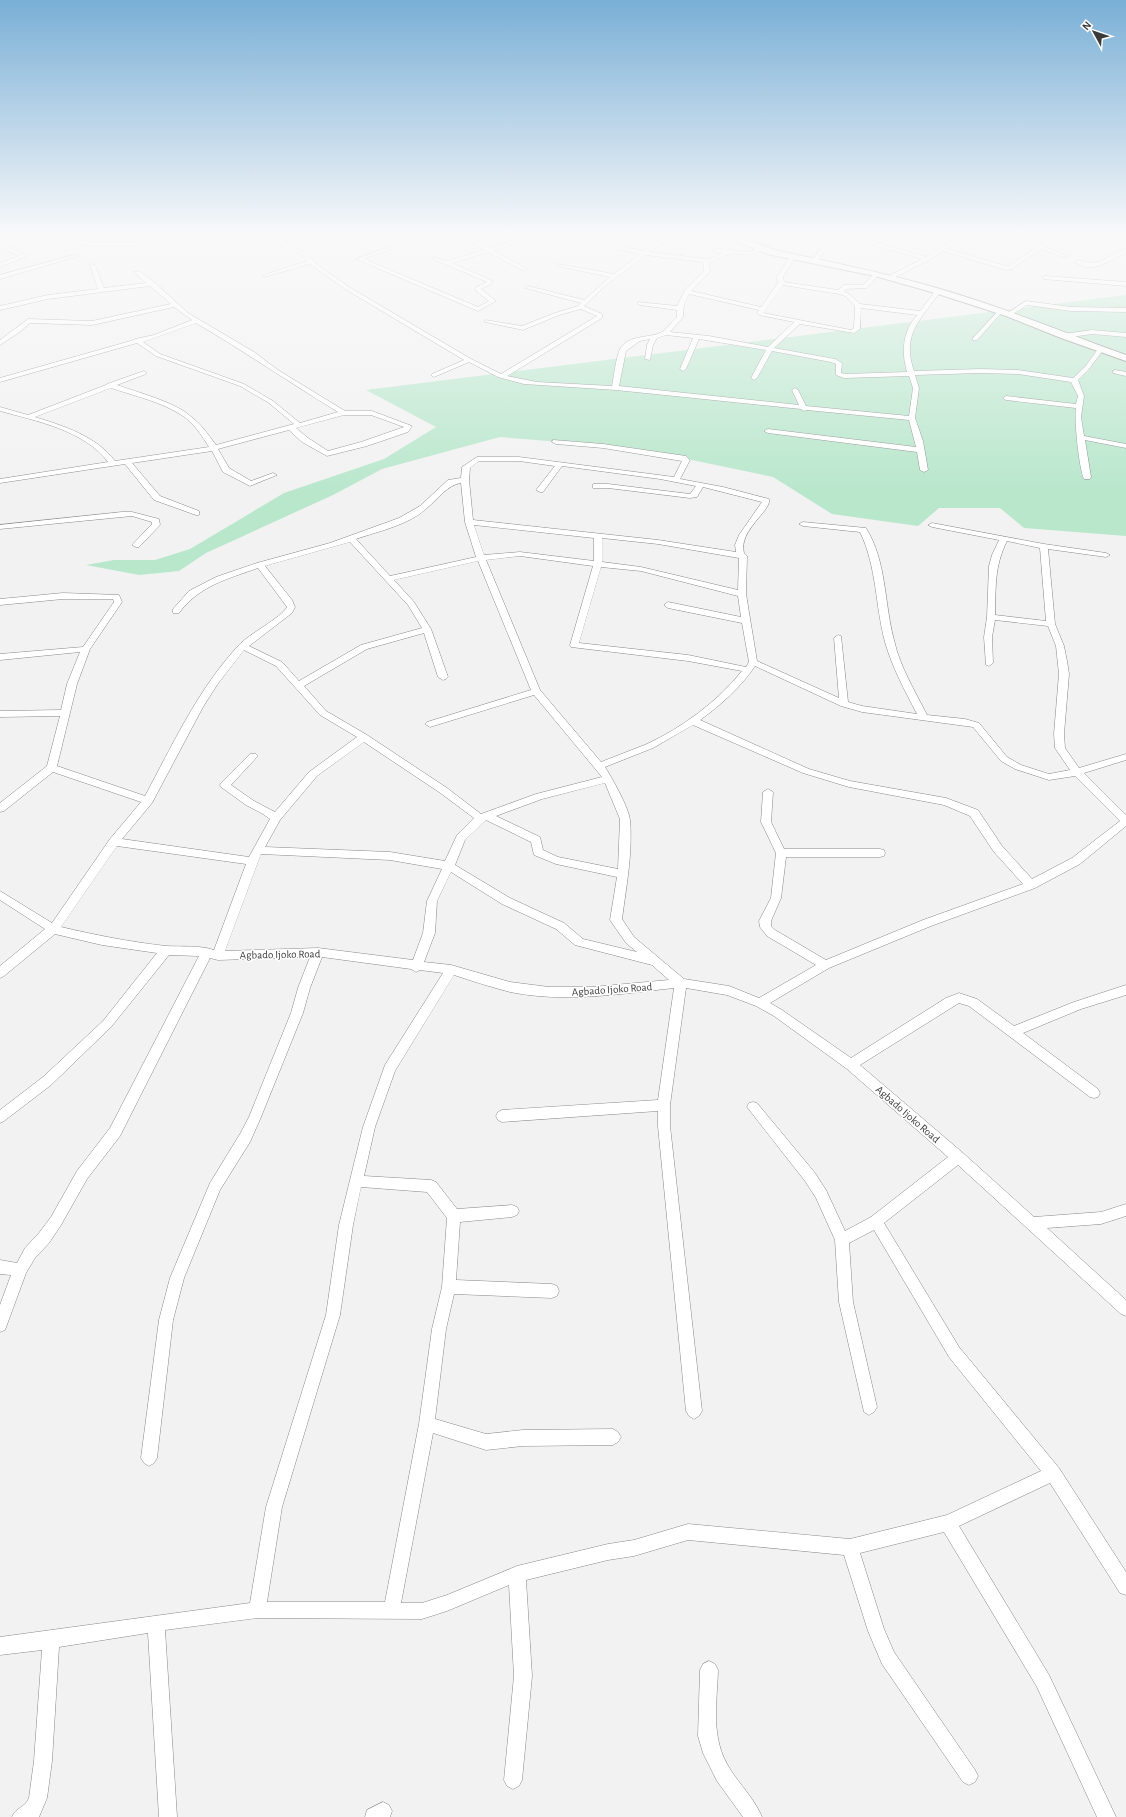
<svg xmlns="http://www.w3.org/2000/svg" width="1126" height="1817" viewBox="0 0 1126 1817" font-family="'Alegreya Sans',sans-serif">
<rect width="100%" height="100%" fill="#f2f2f3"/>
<polygon fill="#b9e7cc" points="1126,295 1126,536 1024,528 1000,508 939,508 918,526 832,514 773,477 634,448 500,437 382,469 333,495 206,553 179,571 139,575 86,565 114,560 155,560 190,549 284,493 384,459 436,427 366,390"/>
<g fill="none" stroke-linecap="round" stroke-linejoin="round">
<g stroke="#888889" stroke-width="1">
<g id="minor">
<polygon points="59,234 67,234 90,242 138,242 141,244 138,246 89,246"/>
<path d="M256,234H264L277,240L295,234H304L282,242L304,252L319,266L349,287L471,359L501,374L597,316L581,309L559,315L523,330L485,322V320L522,326L555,313L578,306L581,303L525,288L528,286L584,300L610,277L558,266V264L614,274L640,254L610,247L580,234H587L613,245L644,251L670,234H676L650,252L706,259L714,258L722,253L713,252L712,251C719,246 737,252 746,252C752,253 755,247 761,248V250C747,259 744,252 730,254C724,255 716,261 709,262L710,272L691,291L761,307L778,283L777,277L791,255L796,256L783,277L784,282L838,290L844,285H863L876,272L879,274L867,288L846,289L844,291L849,294L860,304L920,311L936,290L941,291C921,319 901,334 914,371L980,369L1018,370L1073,378L1085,367L1098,349H1102L1103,350L1089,369L1078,380L1084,396L1081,417L1084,436L1126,444V448L1085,440L1091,477L1090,479H1084C1079,468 1074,420 1076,408L1006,400L1003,398L1006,396L1076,404L1078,396L1071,382L1018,374L980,373L915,375L919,388L915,418L923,441L928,470L924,472L920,470L917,452L768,433L764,431L768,429L916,447L909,420L807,410L804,411L801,409L616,390L524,384L498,377L469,362L434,377L432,376V374L464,360L345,289L310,264L264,277V275L307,261L300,254ZM646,255L703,262L704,271L685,290L677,306L638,302V304L640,305L677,310V317C672,321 667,329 662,332C648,339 629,334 620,349C616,357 614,376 612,386L537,382L507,376L602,318V314L584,306L604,287ZM783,285L839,294L845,296L855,306L854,328L851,330L763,313ZM689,294L759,310L757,313L759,315L794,322L768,347L709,336L670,332L683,317L684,304ZM861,308L917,315C903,331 901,351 907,372L845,374L841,373L842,363L835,359L774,348L800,324L854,333L860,329ZM666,335L693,338L680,369L683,371L686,369L699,339L766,350L751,378L754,380L757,378L772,351L831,362L836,364V375L844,378L909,376L913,388L909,416L806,406L798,390L795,388L792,390L799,405L619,386L626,351L640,341L650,339L647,345L645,359L650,360L653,345L657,338Z"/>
<polygon points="425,234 434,234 364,259 478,307 489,301 476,291 475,288 487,282 433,259 433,257 447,261 484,250 459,234 466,234 489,248 537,234 546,234 493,251 526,268 526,270 522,270 488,252 452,263 493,281 491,284 481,289 496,301 478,311 356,259"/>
<polygon points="740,234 748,234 735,240 732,238"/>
<polygon points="869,234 875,234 868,240 926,257 962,234 968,234 947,249 1006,266 1009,266 1056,234 1062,234 1045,247 1068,256 1063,257 1041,249 1012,269 1006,270 943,251 929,260 889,280 887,279 887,277 922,259 862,242 862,240"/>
<polygon points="825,242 830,243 817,262 813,262 812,261"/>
<polygon points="0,243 26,255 27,256 0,267 0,263 19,256 0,247"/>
<path d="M1126,249V253C1108,260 1095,275 1074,262L1077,260C1106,268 1102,256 1126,249Z"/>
<polygon points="74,255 79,256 0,279 0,275"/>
<path d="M90,264L95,265L104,288L146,283L134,272L139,271L155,283L188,313L254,352L278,370L345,411H372L412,426L408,432L367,446L327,456L302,442L289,430L218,449L229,468L251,481L273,473L277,475L250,486L223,472L212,451L132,463L160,496L199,511V515H196L154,500L125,464L0,483V479L108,462C84,430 36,421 0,411V407L28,415L106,385L107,384L144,371L147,373L146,374L117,385C137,392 174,402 189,415C200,423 208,434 216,445L294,424L269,403L240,386L156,356L137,343L0,382V378L134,340L135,339L154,335L192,320L174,307L92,325L30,323L21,331L0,345V340L28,319L92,321L171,304L150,286L48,299L0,310V306L48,295L98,289ZM196,323C244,351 290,383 338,412L300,423L273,401L244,384L160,354L143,342ZM111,388C135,396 162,402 183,416C194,423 202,436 209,447L115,461C96,436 64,426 35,417ZM344,415H371L404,427L361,442L328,451L308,438L296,428Z"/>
<polygon points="1045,276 1126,282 1126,286 1043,279 1043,277"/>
<polygon points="1026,301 1071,307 1126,308 1126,312 1071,311 1027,305 1011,315 1006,314"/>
<polygon points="1000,309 1002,310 1002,312 977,340 973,340 973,338"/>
<polygon points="1092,330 1126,333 1126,337 1092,334 1064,338 1061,336 1064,334"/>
<polygon points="1115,370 1126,372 1126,376 1113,373 1113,371"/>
<path d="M553,440L603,444L686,456L690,460L680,479L723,487L769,499C772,511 738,530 744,553L747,556L746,594L757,661L839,698L834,638L838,635L841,636L848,702L862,706L917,714C905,691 892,667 885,642C875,605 877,567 860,532L803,526L799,524L803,522L866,528C887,562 884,603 894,640C900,667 915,691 927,715L965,719L979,723L1007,757L1021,765L1049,774L1070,770L1055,748L1054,734L1059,674L1056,646L1048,626L995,620L992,637L993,663L989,666L986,665L984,637L987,617L989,566L992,555L999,540L932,527L928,525L932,523L1044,544L1106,553L1110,555L1106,557L1048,549L1055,624L1064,646L1067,661L1069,674L1064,734L1065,748L1079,768L1126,754V760L1084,773L1126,815V826L1080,864L1035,888L931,926L829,968L770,1003L782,1010L851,1058L946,998L959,993L977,999L1014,1026L1074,1002L1126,985V995L1081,1009L1023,1033L1098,1089L1100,1093L1098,1097L1094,1098L1090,1097L969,1006L959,1003L860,1065L963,1153L1034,1217L1101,1212L1126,1204V1216L1101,1224L1047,1228L1126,1300V1316L1121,1314L958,1165L884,1223L959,1347L1059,1468L1126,1572V1595L1120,1593L1050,1483L959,1526L1049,1675L1116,1817H1097L1037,1687L944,1532L860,1553L884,1629L894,1652L975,1770L978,1776L975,1782L969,1785L963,1782L882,1664L868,1631L844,1555L688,1540L634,1556L608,1560L526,1580L532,1676L522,1780L519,1786L513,1789L507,1786L504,1780L514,1676L509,1585L447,1611L422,1619L257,1618L165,1630L177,1817H159L148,1633L59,1647L52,1761L47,1798L39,1817H12C16,1807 25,1808 29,1798L34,1761L42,1650L0,1655V1637L250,1603L266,1507L326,1315L339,1225L363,1127L385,1065L443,973L420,970L416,972L411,969L322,957L310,988L303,1013L261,1117L250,1142L220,1190L184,1278L173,1320L157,1458L154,1463L149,1466L144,1463L141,1458L159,1320L170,1278L210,1183L240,1134L249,1117L291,1013L298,988L310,957L218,960L210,958L120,1136L87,1179L61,1225L49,1243L35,1258L26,1273L5,1330L0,1332V1305L11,1275L0,1274V1260L17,1263L25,1248L39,1233L51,1217L77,1171L110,1128L199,956L169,955L111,1027L51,1085L4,1121L0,1123V1110L43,1077L103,1021L157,953L102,945L55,934L4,976L0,978V966L45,929L0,900V891L52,923L110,839L141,802L53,772L4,811L0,812V803L47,766L60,716L0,717V711L61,710L67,684L80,652L0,660V654L83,647L114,602L113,599H63L0,605V599L63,593L119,595L122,602L90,649L77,684L57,766L145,796C173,744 198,689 239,645C249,634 281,618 287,607L258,568C227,579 199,586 179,613H173V609L189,591L216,577L257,563L330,543L399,518L420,506L448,480L461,478L462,467L477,457H519L674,477L682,461L603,448L556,444L552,442ZM479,461H519L555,466L536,490L540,492H543L562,466L660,479L696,486L690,494L608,484H593V488H608L690,498L697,497L703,487L762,502L739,535L735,545L736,552L658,540L473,520L469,480L470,468ZM461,483L465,522L476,557L390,576L356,539C379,531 409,525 427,508C438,499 447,485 461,483ZM474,525L594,538V561L520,552L484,555ZM602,538L658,544L739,558L738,590L641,567L602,562ZM1007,541L1040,548L1046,621L995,615C996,587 994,567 1007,541ZM350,542L408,605L422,628L361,645L299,681L282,662L249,646L292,613L295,607L292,600L265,566ZM520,556L593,566L570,645L571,647L688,661L742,671C717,702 683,727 647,744C632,750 616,756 601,762L540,690L486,560ZM478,561L531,690L427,722L425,724L430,727L534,695L602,777L536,794L481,814L447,788L367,735L326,711L304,686L367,649L424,633L438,677L443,680L446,679L448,677L431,629L414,602L394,580ZM601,567L641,571L738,596L741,617L668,602L664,605L668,608L742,623L749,662L746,667L688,655L579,643ZM244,650L276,666L320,715L357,737L309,772L275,812L254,801L231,785L256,758L258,756L256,754H250L221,783L220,785L221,787L246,805L263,814L270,819L249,857L122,839L152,803L203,707L217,685ZM755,666L841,706L862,712L973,727L1001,761L1015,769L1049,780L1075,776L1120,821L1072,858L1032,879L1002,846L978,810L946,798L850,781L809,769L700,720C721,705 741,687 755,666ZM693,725L803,773L849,787L944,805L970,816L994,852L1023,884L923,920L826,960L775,930L771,926V921L781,898L786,857H880L884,856L885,853L884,850L880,849H784L771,822L773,792L768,789L763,792L761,822L776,853L771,898L759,921L760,927L767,936L816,965L759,998L729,986L684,979L634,937L622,919C626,888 633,852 630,820C629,808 612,778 605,767L653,748ZM364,742L439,792L474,818L457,835L445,861L390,852L265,847L280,820L317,776ZM605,783L620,819L618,869L558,857L543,850L540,837L496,816L542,799ZM486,820L531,842L534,855L556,864L617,877L610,920L626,943L637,952L583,939L564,923L510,898L455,865L465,840ZM117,846L246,864L214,950C199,945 182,947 166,946C130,942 95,935 61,927ZM261,854L390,860L442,869L427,901L423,933L413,960L318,948L225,951ZM451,872L502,904L556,929L575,945L652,965L669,980L592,987H549L510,982L451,965L424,962L435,933L437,901ZM454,975C472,981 491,987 510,992C564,1003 620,994 674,988L658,1100L502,1110L498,1112L496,1116L498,1120L502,1122L658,1111V1126L686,1411L689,1416L694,1419L699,1416L702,1411L670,1126V1105L686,988L727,995L756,1006L774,1016L847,1069L948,1157L871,1217L845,1231L826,1190L815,1173L757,1103L753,1102L749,1103L747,1107L805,1181L816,1198L835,1240L839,1302L864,1412L869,1415L874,1412L877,1407L853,1302L849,1243L874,1230L949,1357L1041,1471L947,1515L850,1539L688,1524L634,1540L608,1544L517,1566L447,1595L422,1603H401L433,1433L486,1450L523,1446L613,1445L618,1442L621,1437L618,1432L613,1429L523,1430L486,1434L435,1419L446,1329L454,1294L552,1298L557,1296L559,1291L557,1286L552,1284L456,1280L460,1222L512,1217L517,1215L519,1211L517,1207L512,1205L457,1209L436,1182L431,1180L364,1176L375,1127L395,1071ZM361,1187L427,1192L447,1218L442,1287L432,1329L419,1424L385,1602H267L282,1507L340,1315L353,1225Z"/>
<polygon points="122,512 132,512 159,519 160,525 139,547 136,547 132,545 152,524 152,522 132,516 0,529 0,525"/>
<path d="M709,1661L715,1664L718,1670C717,1704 710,1738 730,1769C740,1785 754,1798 762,1817H743L717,1781L703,1753L698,1736L700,1670L703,1664Z"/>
<polygon points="383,1802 389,1805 392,1811 390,1817 365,1817 367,1810"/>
</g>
</g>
<g stroke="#888889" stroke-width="2">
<path id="secondary" d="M720,234C743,234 762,248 784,252C836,263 889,274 940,289C1003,307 1064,333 1126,355V361L1061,338L1006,316L935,293L875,276L767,254Z"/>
</g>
<use href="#minor" fill="#fff" fill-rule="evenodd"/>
<use href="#secondary" fill="#fff" fill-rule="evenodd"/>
</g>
<linearGradient id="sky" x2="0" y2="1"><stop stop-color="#79afd6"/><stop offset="0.48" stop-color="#f9f9fa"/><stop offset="1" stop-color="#f9f9fa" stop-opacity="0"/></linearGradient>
<rect width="1126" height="489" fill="url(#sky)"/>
<g text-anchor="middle" stroke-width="3" stroke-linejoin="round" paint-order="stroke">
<g font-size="11" fill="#3b3a3b" stroke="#fff">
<text transform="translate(280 954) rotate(-1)" y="4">Agbado Ijoko Road</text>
<text transform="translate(612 989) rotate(-4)" y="4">Agbado Ijoko Road</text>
<text transform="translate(908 1114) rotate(41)" y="4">Agbado Ijoko Road</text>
</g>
</g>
<g transform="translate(1094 32) rotate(310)" stroke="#ffffff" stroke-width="3" paint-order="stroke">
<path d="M0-3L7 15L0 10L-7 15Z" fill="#3b3a3b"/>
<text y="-6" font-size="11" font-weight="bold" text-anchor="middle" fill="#3b3a3b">N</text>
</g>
</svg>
